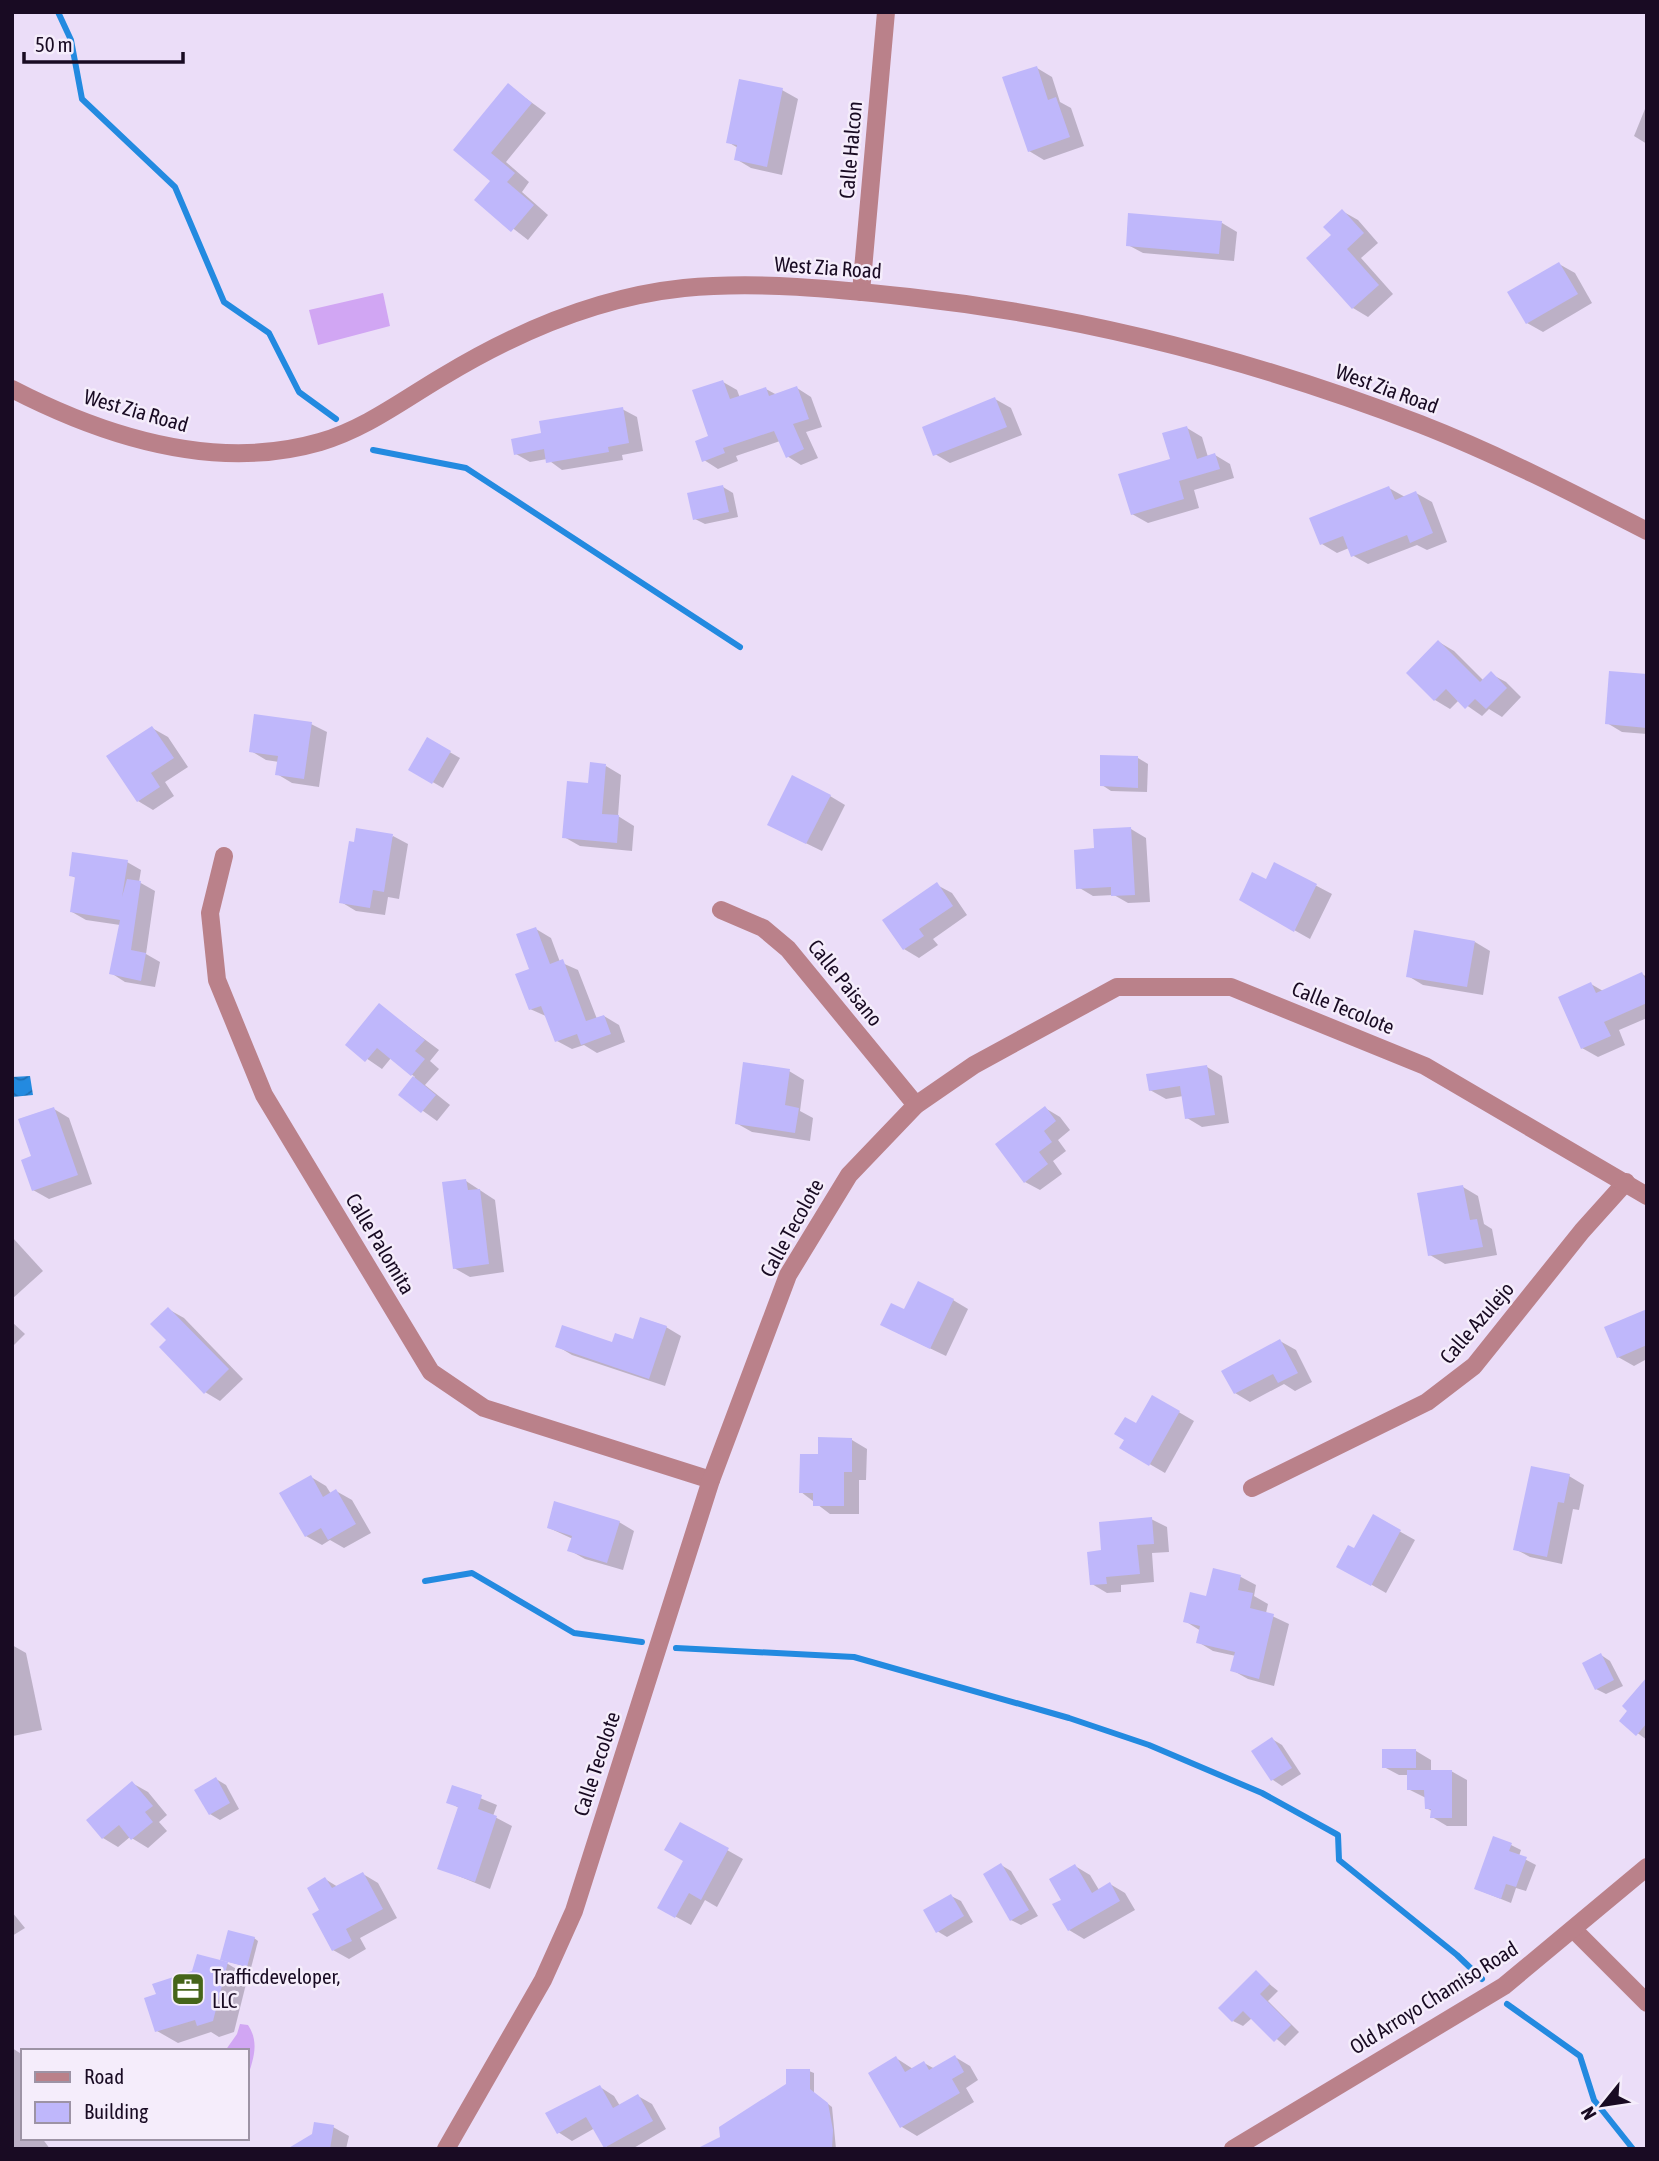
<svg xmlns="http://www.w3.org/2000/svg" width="1659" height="2161" viewBox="0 0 1659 2161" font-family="'Asap Condensed',sans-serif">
<defs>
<pattern id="water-waves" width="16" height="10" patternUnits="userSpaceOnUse" patternTransform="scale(1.75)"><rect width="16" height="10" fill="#238ae0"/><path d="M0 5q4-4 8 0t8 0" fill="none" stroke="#1e6fb5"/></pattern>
</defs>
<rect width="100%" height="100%" fill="#ebddf8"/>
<g fill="#d1a6f3">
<polygon points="383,293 390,326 318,345 309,310"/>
<path d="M240,2024L248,2025C260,2043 253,2060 247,2079V2051H225L237,2034Z"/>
</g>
<polygon fill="url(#water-waves)" points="30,1076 33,1095 12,1097 12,1077"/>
<g fill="#0003">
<polygon points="1037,68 1052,77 1060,102 1071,108 1084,146 1044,160 1029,151"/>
<polygon points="509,86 546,113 506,162 529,182 522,192 548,215 528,240 476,200 492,180 455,150"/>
<polygon points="782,90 798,99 782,175 751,168 736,159 738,148 728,142"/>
<polygon points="1647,104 1647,144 1634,136"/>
<polygon points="1342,211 1358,220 1378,243 1361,258 1393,294 1368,317 1353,308 1334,235"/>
<polygon points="1222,223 1237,232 1234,261 1143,253 1128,245"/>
<polygon points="1559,264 1575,273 1592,303 1543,332 1527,323"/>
<polygon points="723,382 737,390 740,398 766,389 777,395 797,388 811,397 822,427 806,432 818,458 801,465 787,456 780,441 736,456 738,461 718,469 704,460"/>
<polygon points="995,399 1011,408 1022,435 950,463 935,454"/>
<polygon points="622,409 637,417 643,451 622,455 623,460 562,470 547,459 530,462 516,454 543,435"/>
<polygon points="1187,428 1202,437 1208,457 1215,455 1230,464 1234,478 1194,490 1199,508 1148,523 1132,514 1172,460"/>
<polygon points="723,487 733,493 738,517 705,524 695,519"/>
<polygon points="1389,488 1405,497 1416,493 1432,502 1447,542 1427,550 1417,545 1368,564 1352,555 1349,548 1337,553 1322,544"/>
<polygon points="1439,642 1454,651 1484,681 1491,674 1506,682 1521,697 1502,717 1489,709 1482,716 1459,700 1450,709 1435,700 1408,673"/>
<polygon points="1647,676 1647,734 1622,732 1607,723"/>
<polygon points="311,724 327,732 319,787 292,783 277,774 279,762 266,760 251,751"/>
<polygon points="152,728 168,737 188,767 165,782 174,796 153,810 138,801"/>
<polygon points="427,739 460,758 443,788 410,769"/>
<polygon points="1138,758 1148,764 1147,792 1111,791 1102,785"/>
<polygon points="606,766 621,775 618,816 634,826 632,851 580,846 564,837 590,784"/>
<polygon points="830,796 845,805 822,851 785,833"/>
<polygon points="1131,829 1146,838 1150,902 1128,903 1114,895 1093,896 1078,887 1096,850"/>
<polygon points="393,836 408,844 399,899 388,897 385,915 356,911 341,902"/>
<polygon points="127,862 141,870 139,882 155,891 146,954 160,962 155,987 125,982 111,973 120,925 86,920 72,912 76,878 70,875"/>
<polygon points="1275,864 1332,894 1310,939 1241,900 1267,881"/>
<polygon points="937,885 952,893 967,915 933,939 938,945 919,958 904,949"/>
<polygon points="536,929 551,938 560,962 578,970 597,1019 604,1016 619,1025 625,1042 597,1053 584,1045 572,1049 557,1041 548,1017 530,1009"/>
<polygon points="1475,942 1490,951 1483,995 1423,985 1408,976"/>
<polygon points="1642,974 1647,977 1647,1018 1619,1030 1625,1045 1598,1057 1582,1048 1591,984 1603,991"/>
<polygon points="379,1005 439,1050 430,1061 439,1069 425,1085 450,1105 437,1121 401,1095 415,1077 391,1058 382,1069 347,1045"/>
<polygon points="1207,1067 1222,1076 1229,1123 1202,1127 1187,1118 1183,1096 1166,1099 1150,1090"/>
<polygon points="789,1071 804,1080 800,1111 813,1118 810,1141 752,1132 736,1123"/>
<polygon points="1045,1108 1060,1117 1070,1130 1058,1140 1066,1151 1053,1161 1062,1174 1040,1190 1025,1182"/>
<polygon points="54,1109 69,1118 92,1184 49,1199 33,1190 33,1157"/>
<polygon points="466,1181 495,1200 504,1272 470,1277 454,1268"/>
<polygon points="1463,1187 1478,1196 1484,1224 1492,1229 1497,1255 1445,1264 1430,1255"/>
<polygon points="12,1237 43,1271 12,1299"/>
<polygon points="953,1300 968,1309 946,1356 898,1333 905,1312"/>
<polygon points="168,1309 184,1318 243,1379 220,1401 205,1392 169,1340"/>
<polygon points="1647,1311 1647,1364 1645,1360 1634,1366 1618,1357"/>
<polygon points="12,1322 25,1334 12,1347"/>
<polygon points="666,1327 681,1336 665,1386 572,1355 557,1346 634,1341"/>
<polygon points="1280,1341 1296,1350 1312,1382 1295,1391 1284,1384 1250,1402 1235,1393"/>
<polygon points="1153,1397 1194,1421 1165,1473 1122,1448"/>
<polygon points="852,1440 867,1449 866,1480 859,1480 859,1514 830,1514 801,1492 820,1456"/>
<polygon points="1569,1476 1584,1485 1579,1510 1573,1509 1562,1564 1530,1557 1515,1549"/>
<polygon points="311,1477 326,1486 331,1494 336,1491 352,1500 371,1533 344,1548 330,1540 322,1545 306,1536"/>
<polygon points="1374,1517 1415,1540 1386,1593 1339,1566 1355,1551"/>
<polygon points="1151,1519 1167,1527 1169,1552 1152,1553 1154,1582 1121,1585 1121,1592 1107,1593 1092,1584 1103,1552"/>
<polygon points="619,1522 634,1531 623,1570 585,1559 569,1550 573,1539 549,1528"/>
<polygon points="1214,1570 1241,1577 1256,1585 1254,1596 1268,1604 1266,1613 1289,1624 1274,1686 1248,1679 1232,1670 1236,1656 1213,1651 1198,1642 1201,1631 1185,1621 1208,1598"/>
<polygon points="12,1645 26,1653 42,1730 13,1736"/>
<polygon points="1601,1655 1610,1661 1623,1686 1606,1694 1596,1689"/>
<polygon points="1647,1680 1647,1740 1621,1721"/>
<polygon points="1272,1739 1282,1745 1301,1774 1282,1786 1273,1780 1253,1751"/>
<polygon points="1416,1751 1431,1760 1431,1771 1451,1771 1467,1780 1467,1826 1447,1826 1432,1817 1432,1811 1426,1808 1426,1798 1408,1789 1408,1775 1399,1775 1384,1767"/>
<polygon points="216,1779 226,1785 239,1809 220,1820 210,1814"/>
<polygon points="132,1783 148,1792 167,1815 159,1822 167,1831 148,1848 130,1837 118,1847 103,1838 88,1821"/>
<polygon points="453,1787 497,1805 493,1816 512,1826 490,1889 439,1868 459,1808 448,1802"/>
<polygon points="681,1824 743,1859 717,1907 705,1900 691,1925 660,1908 685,1860"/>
<polygon points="1511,1845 1521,1850 1519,1856 1536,1865 1526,1891 1516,1888 1511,1903 1476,1889"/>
<polygon points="1001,1865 1011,1871 1038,1916 1021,1925 1011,1920"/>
<polygon points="1075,1866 1090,1875 1099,1890 1110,1884 1125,1893 1135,1910 1084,1939 1069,1930 1063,1900"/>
<polygon points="363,1874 378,1883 397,1918 360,1938 366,1949 349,1959 333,1950 321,1911 325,1879 338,1887"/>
<polygon points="951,1896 961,1901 973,1922 947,1937 937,1931"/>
<polygon points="12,1912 25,1928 12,1936"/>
<polygon points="254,1938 258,1941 251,1968 226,1961"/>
<polygon points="198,1956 228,1964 248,1976 234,2032 219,2037 211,2032 178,2043 157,2031 158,1996 194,1972"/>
<polygon points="1256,1973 1278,1991 1268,2001 1299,2032 1285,2046 1252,2018 1243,2026 1233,2021"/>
<polygon points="12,2048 23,2055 23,2138 42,2138 50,2149 12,2149"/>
<polygon points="955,2057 970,2066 978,2080 966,2088 974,2102 917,2136 902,2127 896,2058 913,2069 924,2063 935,2069"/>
<polygon points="809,2071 814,2073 814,2093 832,2107 836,2149 726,2149"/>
<polygon points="600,2087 614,2096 620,2106 638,2096 652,2104 666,2129 632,2149 608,2149 595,2128 572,2141 558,2132"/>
<polygon points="333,2127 349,2136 346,2149 298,2149"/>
</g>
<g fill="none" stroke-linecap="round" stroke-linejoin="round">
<g stroke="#238ae0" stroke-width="6">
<polyline points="58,12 71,40 82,99 175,187 224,302 269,333 299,392 336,419"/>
<polyline points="373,450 466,468 740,647"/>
<polyline points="425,1581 472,1573 574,1633 642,1642"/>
<polyline points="676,1648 854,1657 1069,1718 1149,1745 1262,1793 1338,1835 1339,1860 1457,1955 1482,1979"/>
<polyline points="1507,2004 1580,2056 1594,2100 1633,2149"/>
</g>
</g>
<g fill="#bfb7fb">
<polygon points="1037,66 1048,100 1056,97 1070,137 1028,152 1002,77"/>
<polygon points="739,79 783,88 767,167 734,160 737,145 726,143"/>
<polygon points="508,83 532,103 491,153 515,173 507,182 534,205 511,232 474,200 490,181 453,150"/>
<polygon points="1342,209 1364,233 1347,249 1379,285 1352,309 1306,258 1331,235 1323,227"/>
<polygon points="1128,213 1222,221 1219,254 1126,246"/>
<polygon points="1559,262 1578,294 1526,324 1507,292"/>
<polygon points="723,380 730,399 766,387 769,396 797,386 809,419 793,424 804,449 786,458 774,431 723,448 725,453 702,462 695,441 708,436 692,390"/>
<polygon points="995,397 1007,427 933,456 922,427"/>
<polygon points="623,407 629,443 608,447 609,452 546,463 544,449 514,455 511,439 541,433 539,421"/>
<polygon points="1187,426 1197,459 1215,453 1220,469 1179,481 1184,499 1131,515 1118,474 1170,459 1162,433"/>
<polygon points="723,485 729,512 693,520 687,493"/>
<polygon points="1389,486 1395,500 1416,491 1433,533 1410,543 1407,535 1351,557 1343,536 1320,545 1309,518"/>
<polygon points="1438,640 1480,682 1491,671 1507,688 1486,709 1475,699 1465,709 1446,689 1434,701 1406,673"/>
<polygon points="1609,671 1647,674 1647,728 1605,724"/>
<polygon points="254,714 312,722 304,779 275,775 278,756 249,752"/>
<polygon points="152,726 174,758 151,773 160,787 137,802 106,756"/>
<polygon points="427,737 451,751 432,784 408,770"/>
<polygon points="1100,755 1138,756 1138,788 1100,786"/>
<polygon points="590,762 606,764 602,814 619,815 617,843 562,838 567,781 588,783"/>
<polygon points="792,775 831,795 806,844 767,825"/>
<polygon points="1131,827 1135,895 1111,896 1111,887 1076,889 1074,850 1094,848 1093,829"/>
<polygon points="356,828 393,834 384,892 373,890 370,908 339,903 349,841 354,842"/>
<polygon points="72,852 128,860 122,897 127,879 141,881 131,950 146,953 141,981 109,974 120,920 70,912 75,877 69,876"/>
<polygon points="1274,862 1317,884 1294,932 1239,900 1252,872 1266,879"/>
<polygon points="937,882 953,906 919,929 924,936 903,950 882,920"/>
<polygon points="536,927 550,964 563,959 586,1021 604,1015 611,1034 581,1045 577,1034 555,1042 541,1006 529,1010 515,974 529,969 516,934"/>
<polygon points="1414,930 1475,941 1467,987 1406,977"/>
<polygon points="1642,972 1647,983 1647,1003 1604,1022 1611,1036 1581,1049 1558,997 1591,982 1596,993"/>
<polygon points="379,1003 425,1040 415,1051 425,1059 411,1076 377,1048 365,1062 345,1045"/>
<polygon points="743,1062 790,1069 785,1105 799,1108 795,1133 735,1124"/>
<polygon points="1207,1065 1215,1115 1185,1119 1180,1086 1149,1091 1146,1074"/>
<polygon points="413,1076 436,1095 421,1113 398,1095"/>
<polygon points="1045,1106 1056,1121 1044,1131 1052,1142 1039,1152 1048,1164 1024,1183 995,1144"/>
<polygon points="54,1107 78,1175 32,1191 21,1160 31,1156 18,1119"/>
<polygon points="466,1179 468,1190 480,1189 489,1264 453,1269 442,1182"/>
<polygon points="1463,1185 1470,1220 1477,1219 1483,1247 1428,1256 1417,1193"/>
<polygon points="918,1281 954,1299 930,1349 880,1325 891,1303 904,1309"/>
<polygon points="168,1307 229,1369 204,1394 159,1347 166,1340 150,1324"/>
<polygon points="1647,1309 1647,1345 1617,1358 1604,1327"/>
<polygon points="640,1317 667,1326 649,1379 555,1347 562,1325 612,1342 615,1333 633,1339"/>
<polygon points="1280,1339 1298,1373 1278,1383 1273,1374 1234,1394 1221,1371"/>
<polygon points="1152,1395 1180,1411 1149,1466 1119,1448 1124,1440 1114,1434 1125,1417 1136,1423"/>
<polygon points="818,1437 852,1438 852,1472 844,1472 844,1506 813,1506 813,1493 799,1493 800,1454 818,1454"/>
<polygon points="1531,1466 1570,1474 1564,1503 1558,1502 1547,1557 1513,1550"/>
<polygon points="311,1475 323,1497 336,1489 356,1524 328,1540 321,1528 305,1537 279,1493"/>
<polygon points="554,1501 620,1521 607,1563 567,1551 572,1536 547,1528"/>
<polygon points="1373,1514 1401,1530 1371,1586 1336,1567 1348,1545 1354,1548"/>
<polygon points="1152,1517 1154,1544 1137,1545 1140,1574 1106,1577 1107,1584 1090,1585 1087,1552 1101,1550 1099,1522"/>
<polygon points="1213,1568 1241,1575 1238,1590 1253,1593 1250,1608 1274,1614 1259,1679 1230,1671 1235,1652 1196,1643 1200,1626 1183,1622 1190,1592 1206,1596"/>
<polygon points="1601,1653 1614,1680 1595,1690 1582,1663"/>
<polygon points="1647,1677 1647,1723 1636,1736 1619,1721 1627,1711 1622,1706"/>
<polygon points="1272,1737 1292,1768 1271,1781 1251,1751"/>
<rect x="1382" y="1749" width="34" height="19"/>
<polygon points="1407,1770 1452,1770 1452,1818 1430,1818 1431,1809 1425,1809 1424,1790 1407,1790"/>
<polygon points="216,1777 230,1803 209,1815 194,1790"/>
<polygon points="132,1781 153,1806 145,1812 153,1822 131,1840 119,1825 102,1839 86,1820"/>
<polygon points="452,1785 482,1795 478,1809 497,1816 475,1882 437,1869 458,1807 446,1803"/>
<polygon points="680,1822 729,1848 701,1900 689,1893 675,1918 657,1908 683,1861 664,1850"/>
<polygon points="1493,1836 1512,1843 1509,1851 1527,1857 1516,1887 1506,1884 1501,1899 1474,1889"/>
<polygon points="1001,1863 1029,1910 1010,1921 983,1874"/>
<polygon points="1075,1864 1092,1893 1110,1882 1120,1901 1068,1931 1052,1904 1061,1900 1049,1879"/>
<polygon points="363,1872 383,1909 346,1929 352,1941 332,1951 312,1914 319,1910 307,1888 325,1877 332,1888"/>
<polygon points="951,1894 964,1916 936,1933 923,1910"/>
<polygon points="228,1930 255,1937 247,1967 220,1960"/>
<polygon points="197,1954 228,1962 213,2021 197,2026 195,2020 155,2032 144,1998 156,1994 152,1984 192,1971"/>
<polygon points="1256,1970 1270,1984 1260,1994 1291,2025 1274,2042 1243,2011 1232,2022 1218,2008"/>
<polygon points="955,2055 964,2072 952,2079 960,2093 900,2128 868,2073 896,2056 905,2072 924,2061 929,2070"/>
<polygon points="786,2069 810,2069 810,2089 828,2103 833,2130 832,2149 696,2149 720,2137 719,2127 786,2084"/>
<polygon points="600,2085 613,2108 638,2094 653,2121 604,2148 586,2117 557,2134 545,2113"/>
<polygon points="314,2122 334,2125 330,2149 287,2149 312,2134"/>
</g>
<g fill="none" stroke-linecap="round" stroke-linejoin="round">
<g stroke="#ba818a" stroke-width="18">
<polyline points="861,292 886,12"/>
<path d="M12,389C105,437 216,472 320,442C365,429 403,400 442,377C516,332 598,297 684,288C758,281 836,289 909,297C1083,316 1256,361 1420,424C1497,454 1573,493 1647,531"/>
<polyline points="224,856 210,913 217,980 264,1095 431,1372 484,1408 711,1480"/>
<polyline points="721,910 763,928 788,949 916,1105"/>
<polyline points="1252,1488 1427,1402 1474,1366 1582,1231 1626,1182"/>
<polyline points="1574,1930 1647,2003"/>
<polyline points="446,2149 543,1980 574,1911 711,1480 788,1275 849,1175 916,1105 974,1065 1117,987 1231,987 1425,1066 1647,1196"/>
<polyline points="1233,2149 1504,1986 1647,1867"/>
</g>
</g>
<defs>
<g id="office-square" transform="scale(1.75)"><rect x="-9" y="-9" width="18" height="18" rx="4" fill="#46651a" stroke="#f5edfb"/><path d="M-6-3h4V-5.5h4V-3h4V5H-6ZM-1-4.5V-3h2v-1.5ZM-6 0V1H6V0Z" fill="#fff"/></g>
</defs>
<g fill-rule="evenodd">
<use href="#office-square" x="188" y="1989"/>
</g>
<g text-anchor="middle" stroke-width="5" stroke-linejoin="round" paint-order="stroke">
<g font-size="21" fill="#190b23" stroke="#f5edfb">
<text transform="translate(851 150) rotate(-85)" y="7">Calle Halcon</text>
<text transform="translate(828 268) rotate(4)" y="7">West Zia Road</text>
<text transform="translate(1387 389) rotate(20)" y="7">West Zia Road</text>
<text transform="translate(136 411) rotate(16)" y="7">West Zia Road</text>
<text transform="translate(845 983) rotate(51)" y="7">Calle Paisano</text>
<text transform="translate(1343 1008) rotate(22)" y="7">Calle Tecolote</text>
<text transform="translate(792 1228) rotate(-61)" y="7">Calle Tecolote</text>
<text transform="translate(380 1244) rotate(59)" y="7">Calle Palomita</text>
<text transform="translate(1477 1323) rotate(-49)" y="7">Calle Azulejo</text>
<text transform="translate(597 1764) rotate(-72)" y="7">Calle Tecolote</text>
<text transform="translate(1434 1998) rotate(-32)" y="7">Old Arroyo Chamiso Road</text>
</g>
<g font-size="21" fill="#190b23" stroke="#f5edfb" text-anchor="start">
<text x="212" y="1984">Trafficdeveloper,<tspan x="212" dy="24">LLC</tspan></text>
</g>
</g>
<rect width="1659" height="2161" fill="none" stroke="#190b23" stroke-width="28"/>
<rect x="21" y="2049" width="228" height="91" fill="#f5edfb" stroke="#9d93a5" stroke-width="2"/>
<rect x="35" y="2072" width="35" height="10" fill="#ba818a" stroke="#9d93a5" stroke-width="2"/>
<text x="84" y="2084" font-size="21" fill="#190b23">Road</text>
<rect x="35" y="2102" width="35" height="21" fill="#bfb7fb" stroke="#9d93a5" stroke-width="2"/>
<text x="84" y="2119" font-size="21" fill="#190b23">Building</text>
<g transform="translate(1603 2105) rotate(240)" stroke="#f5edfb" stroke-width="5" paint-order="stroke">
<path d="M0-5L12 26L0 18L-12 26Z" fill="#190b23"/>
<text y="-10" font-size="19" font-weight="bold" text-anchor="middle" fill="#190b23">N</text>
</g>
<path d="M24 52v10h159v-10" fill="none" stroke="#190b23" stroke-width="3.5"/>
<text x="35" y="52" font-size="21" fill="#190b23" stroke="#f5edfb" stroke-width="5" paint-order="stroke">50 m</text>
</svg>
